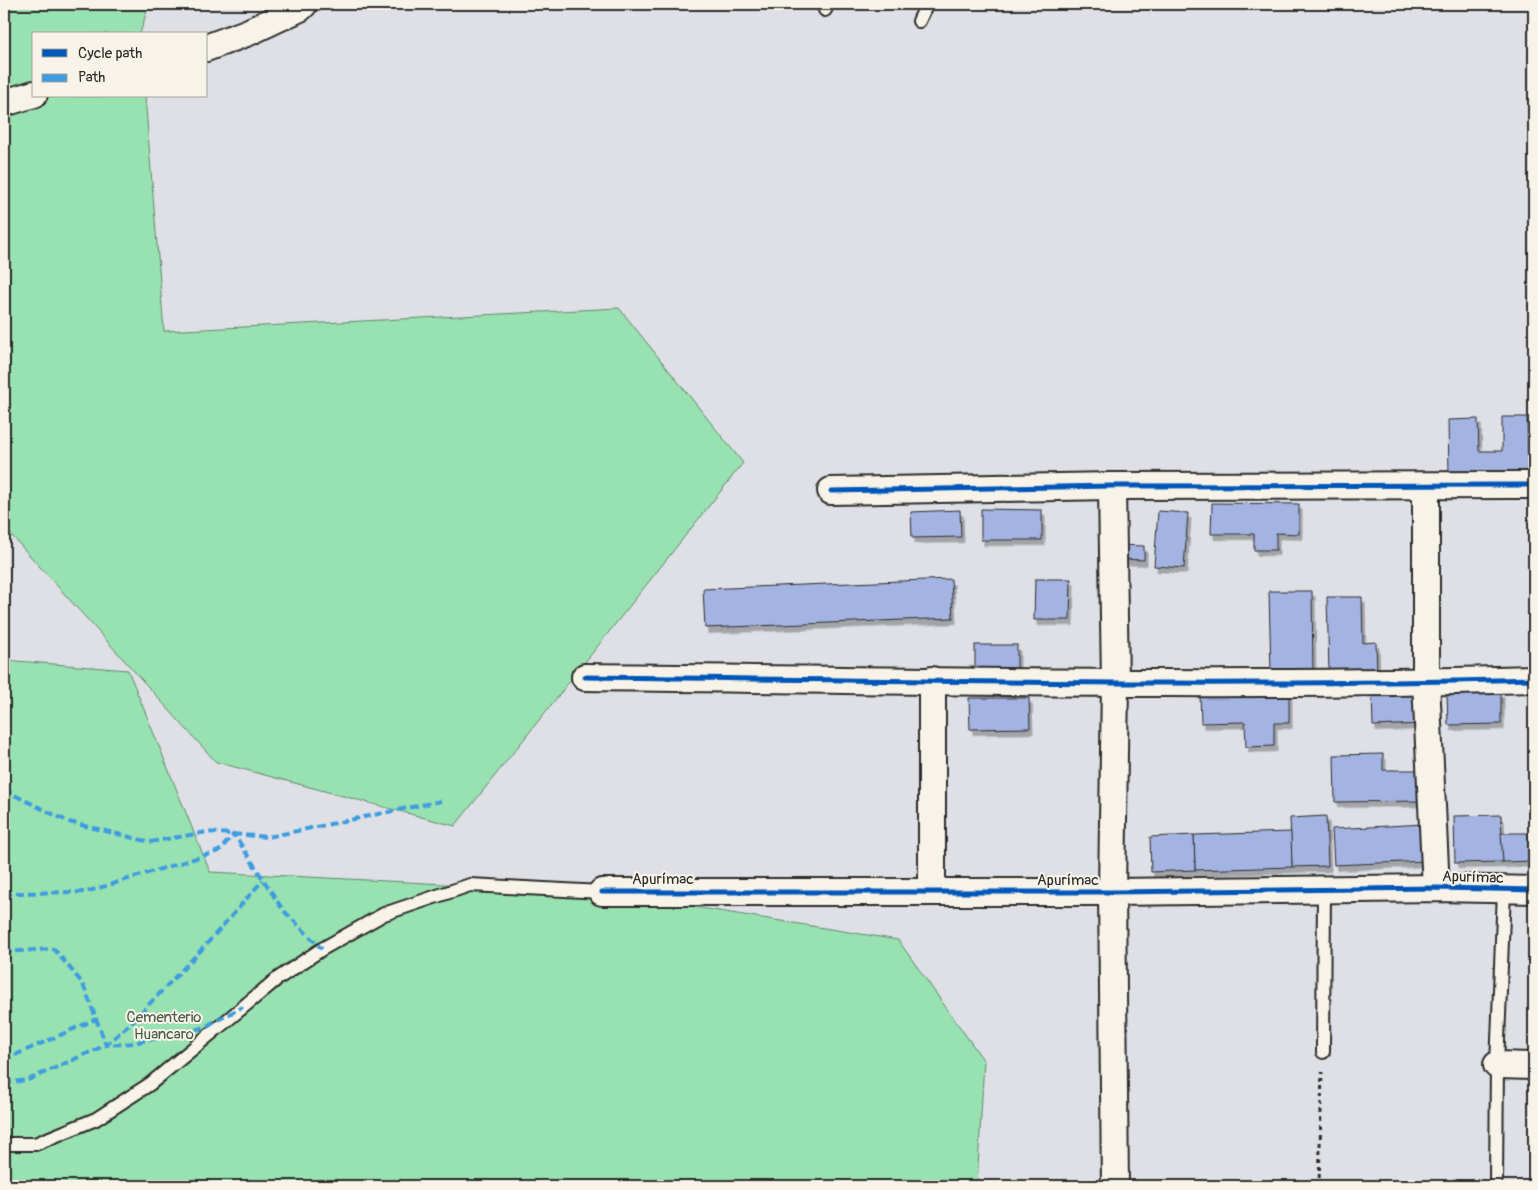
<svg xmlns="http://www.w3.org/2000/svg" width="1538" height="1190" viewBox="0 0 1538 1190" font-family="Pangolin,sans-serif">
<defs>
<filter id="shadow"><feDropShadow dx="3" dy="5.5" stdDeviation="0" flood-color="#0004"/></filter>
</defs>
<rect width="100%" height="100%" fill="#dee0e6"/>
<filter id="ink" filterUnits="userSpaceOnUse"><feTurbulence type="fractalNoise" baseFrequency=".02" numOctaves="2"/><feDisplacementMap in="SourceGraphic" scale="10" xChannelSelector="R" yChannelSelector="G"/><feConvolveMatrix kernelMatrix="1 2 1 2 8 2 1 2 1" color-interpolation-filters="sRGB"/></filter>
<g filter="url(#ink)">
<g fill="#98e1b0" stroke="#62866e">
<polygon points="4,4 149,4 140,34 34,34 34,96 145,96 164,331 619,308 743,463 455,826 216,762 4,527"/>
<polygon points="4,660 128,670 210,872 602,892 898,940 984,1061 977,1186 4,1186"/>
</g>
<g fill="#a3b3e2" stroke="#2b2b2b" filter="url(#shadow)">
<polygon points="1502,417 1527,417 1529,473 1449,474 1448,420 1478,419 1479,451 1502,451"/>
<polygon points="1528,439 1534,439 1534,473 1529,473"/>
<polygon points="1212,503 1299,504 1299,534 1276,533 1276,550 1254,550 1254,534 1211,534"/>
<polygon points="981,509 1042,510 1042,540 981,540"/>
<polygon points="960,510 961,537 912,538 911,512"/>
<polygon points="1158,511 1188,513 1184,568 1154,566"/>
<polygon points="1118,545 1144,546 1144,560 1118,559"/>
<polygon points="951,579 953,618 705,628 703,589"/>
<polygon points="1035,579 1071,579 1070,620 1034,620"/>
<polygon points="1269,591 1312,591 1313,674 1271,674"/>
<polygon points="1327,597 1362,597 1363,643 1376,642 1377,672 1329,673"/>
<rect x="975" y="645" width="42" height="29"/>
<polygon points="1422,692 1423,724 1373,726 1372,694"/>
<polygon points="1501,692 1501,724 1448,725 1447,693"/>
<polygon points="1289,693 1289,723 1274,723 1274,746 1246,747 1245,722 1201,723 1200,694"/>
<polygon points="969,698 1029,698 1030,728 970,729"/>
<polygon points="1383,754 1383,770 1427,770 1428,801 1335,802 1334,755"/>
<polygon points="1501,815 1503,862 1455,863 1454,816"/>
<polygon points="1326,816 1328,866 1292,867 1290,818"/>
<polygon points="1425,824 1427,861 1334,865 1332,829"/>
<polygon points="1291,832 1292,867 1195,870 1194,835"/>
<polygon points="1501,833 1534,833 1534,861 1503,862"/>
<polygon points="1194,835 1195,870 1151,872 1150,837"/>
</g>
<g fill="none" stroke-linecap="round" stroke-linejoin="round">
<g stroke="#2b2b2b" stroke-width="16">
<g id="lane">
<polyline points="825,10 828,4"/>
<polyline points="919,21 927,4"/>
<polyline points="1323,1052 1324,889"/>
<polyline points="4,1144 35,1144 96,1119 150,1084 277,979 322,949 384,914 470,885 602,892"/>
<polyline points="1496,1179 1497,1065 1504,891"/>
</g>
</g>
<g stroke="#2b2b2b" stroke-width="30">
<g id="street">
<polyline points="206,48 249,32 300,8 304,4"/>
<polyline points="4,103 34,94"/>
<polyline points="1112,486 1115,683 1112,892 1115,1186"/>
<polyline points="1426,487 1426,682 1436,888"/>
<polyline points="831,491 1112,486 1534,485"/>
<path d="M585,677C902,680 1218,688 1534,679"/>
<polyline points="602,892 1112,892 1436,888 1534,890"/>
<polyline points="932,892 932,680"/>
<polyline points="1497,1065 1534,1066"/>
</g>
</g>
<polyline stroke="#2b2b2b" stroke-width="3" stroke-dasharray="4 4" stroke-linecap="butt" points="1319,1186 1322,1072"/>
<use href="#lane" stroke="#f7f3e8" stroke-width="12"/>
<use href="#street" stroke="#f7f3e8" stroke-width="26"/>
<g stroke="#3d9ce1" stroke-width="4" stroke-dasharray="8 4" stroke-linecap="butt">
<polyline points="4,790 69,822 150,842 207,832 268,837 441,801"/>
<polyline points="4,895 16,893 86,892 219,851 234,834 283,910 322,949"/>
<polyline points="4,952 54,949 83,984 106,1045 134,1043 202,1028 243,1007"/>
<polyline points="4,1060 96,1019"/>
<polyline points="4,1083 28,1080 106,1045 132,1022 203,948 263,880"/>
</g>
<g stroke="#f7f3e8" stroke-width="8">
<g id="cycleway">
<polyline points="831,491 1112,486 1534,485"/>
<path d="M585,677C902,680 1218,688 1534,679"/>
<polyline points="602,892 1112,892 1436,888 1534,890"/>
</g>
</g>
<use href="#cycleway" stroke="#0057b8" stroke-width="5"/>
</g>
</g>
<g text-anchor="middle" stroke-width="4" stroke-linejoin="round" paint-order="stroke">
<g font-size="15" fill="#2b2b2b" stroke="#f7f3e8">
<text transform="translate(1473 877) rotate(2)" y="5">Apurímac</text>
<text x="663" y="884">Apurímac</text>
<text x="1068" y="885">Apurímac</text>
</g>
<g font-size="15" fill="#46584c" stroke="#f7f3e8">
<text x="164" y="1022">Cementerio<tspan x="164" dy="17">Huancaro</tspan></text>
</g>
</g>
<rect width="1538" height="1190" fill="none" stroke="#f7f3e8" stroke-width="20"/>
<rect x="10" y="10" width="1518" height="1170" fill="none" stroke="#2b2b2b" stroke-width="2" filter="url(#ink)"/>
<rect x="32" y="32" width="175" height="65" fill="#f7f3e8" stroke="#a5a39c"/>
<rect x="42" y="49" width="25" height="8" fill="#0057b8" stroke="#a5a39c"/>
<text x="78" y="58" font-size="15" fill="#2b2b2b">Cycle path</text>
<rect x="42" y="74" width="25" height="8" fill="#3d9ce1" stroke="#a5a39c"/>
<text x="78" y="82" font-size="15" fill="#2b2b2b">Path</text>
</svg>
